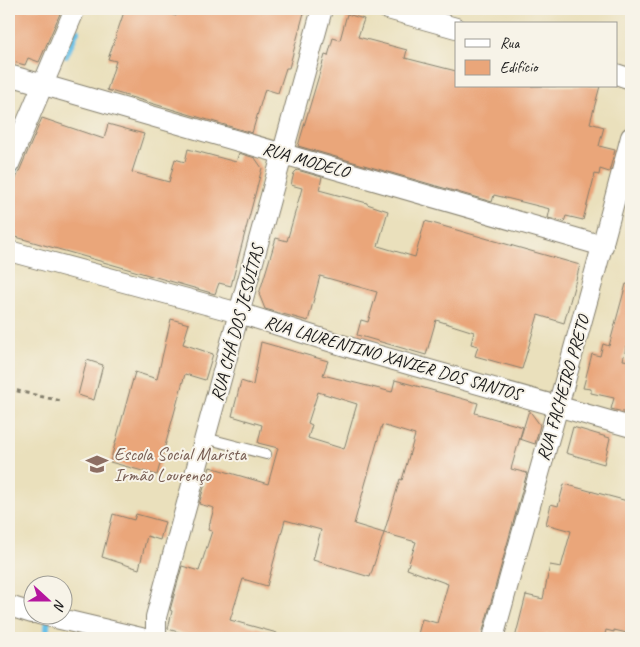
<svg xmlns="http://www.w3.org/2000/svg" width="640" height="647" viewBox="0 0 640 647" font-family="Caveat,sans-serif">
<rect width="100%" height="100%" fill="#f7f3e8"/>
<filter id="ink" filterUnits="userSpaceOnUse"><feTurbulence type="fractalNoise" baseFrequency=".02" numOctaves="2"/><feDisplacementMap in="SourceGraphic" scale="10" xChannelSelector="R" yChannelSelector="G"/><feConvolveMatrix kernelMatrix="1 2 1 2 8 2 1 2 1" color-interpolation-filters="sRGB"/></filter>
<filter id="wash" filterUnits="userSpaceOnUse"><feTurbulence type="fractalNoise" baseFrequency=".0096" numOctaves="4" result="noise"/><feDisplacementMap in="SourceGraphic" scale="20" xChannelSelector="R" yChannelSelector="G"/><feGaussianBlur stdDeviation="1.12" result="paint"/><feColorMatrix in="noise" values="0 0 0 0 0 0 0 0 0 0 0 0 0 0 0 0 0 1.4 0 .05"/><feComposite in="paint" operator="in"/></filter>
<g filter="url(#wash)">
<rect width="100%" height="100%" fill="#eae0bc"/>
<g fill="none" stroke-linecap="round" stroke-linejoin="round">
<g stroke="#6ac1e7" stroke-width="6">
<polyline points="66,56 77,31"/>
<polyline points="9,183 16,166"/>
<polyline points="51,584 52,581"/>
<polyline points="46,638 48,618"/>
</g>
</g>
<g id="blocks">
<g fill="#eaa67a" fill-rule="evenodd">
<polygon points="9,9 62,9 39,62 28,58 25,65 9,61"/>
<polygon points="125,9 155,9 176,16 178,9 305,9 289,68 286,68 278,93 265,89 252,133 107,90 116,61 108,59"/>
<polygon points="347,14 364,19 358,37 407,50 405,58 456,71 456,86 600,86 590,123 604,127 599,146 615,150 609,172 600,169 599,175 595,174 583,220 566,216 564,222 548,218 550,209 494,195 492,202 298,146 325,55 328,56 333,38 340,40"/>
<polygon points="42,118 104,139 108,124 144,134 132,172 169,182 175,159 185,162 188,149 236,162 239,153 255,158 262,168 231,286 219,283 215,294 9,235 9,195"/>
<polygon points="297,170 322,177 319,190 367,203 367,204 388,211 378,246 415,257 425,221 580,265 564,323 538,315 522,369 475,356 478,346 471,344 474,332 436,320 426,355 357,335 361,320 368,322 377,292 320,276 308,321 265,309 259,294 276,238 287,241 302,188 291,185 294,173"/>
<polygon points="626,284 631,285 631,327 623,360 631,361 631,414 611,409 614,398 591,393 591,389 583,388 592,354 600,356 603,344 609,346"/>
<polygon points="171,319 189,324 183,344 213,354 205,380 185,374 157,475 110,462 135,372 157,379"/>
<path d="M261,342L328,361L323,375L392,392L395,380L478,403L475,413L523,427L511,469L527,473L481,638H417L422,619L437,623L448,584L407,569L416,542L384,533L400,479L402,480L415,435L382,425L354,524L384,533L370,577L313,560L321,530L285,520L267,586L243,579L230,620L277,633V638H198L168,629L172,611L170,610L182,566L199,571L212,531L208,530L214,508L199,504L210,467L268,484L278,448L258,443L262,425L232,416L241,381L253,385ZM318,392L357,404L344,449L308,438L312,425L308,423Z"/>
<polygon points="87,360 103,365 94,400 78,395"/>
<polygon points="529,410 540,425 535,444 520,439"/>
<polygon points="573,427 610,438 604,464 566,453"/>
<polygon points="564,484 631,502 631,634 614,630 614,632 606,630 604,638 565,638 546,634 545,638 515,638 526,595 543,599 550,565 561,567 571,531 546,524 551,504 558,506"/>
<polygon points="113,514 134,520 136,514 165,522 160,540 147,536 139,569 102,557"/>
</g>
</g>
</g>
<g filter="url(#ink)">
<use href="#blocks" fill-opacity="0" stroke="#837e6c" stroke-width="1"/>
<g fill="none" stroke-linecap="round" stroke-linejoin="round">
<g stroke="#837e6c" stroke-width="12">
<polyline id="service" points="205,438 266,454"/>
</g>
<g stroke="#837e6c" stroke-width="22">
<g id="minor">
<polyline points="388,9 456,28"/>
<polyline points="616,74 631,79"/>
<polyline points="9,75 603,246"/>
<polyline points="9,164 75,9"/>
<polyline points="9,251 239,313 355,349 631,427"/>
<polyline points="9,606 32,613"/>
<polyline points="39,614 141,638"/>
<polyline points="156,638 156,617 322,9"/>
<path d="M493,638C539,471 588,305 631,137"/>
</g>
</g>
<polyline stroke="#837e6c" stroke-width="3" stroke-dasharray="4 4" stroke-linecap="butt" points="9,389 61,401"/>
<use href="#service" stroke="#fff" stroke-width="10"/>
<use href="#minor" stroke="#fff" stroke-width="20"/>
</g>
</g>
<defs>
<g id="school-bare" transform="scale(1.725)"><path d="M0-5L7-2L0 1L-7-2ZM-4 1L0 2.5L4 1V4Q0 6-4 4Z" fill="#8d6e63" stroke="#f7f3e8" stroke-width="2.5" paint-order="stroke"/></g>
</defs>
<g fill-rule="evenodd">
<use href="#school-bare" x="97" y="464"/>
</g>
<g text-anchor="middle" stroke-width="4" stroke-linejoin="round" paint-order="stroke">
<g font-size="18" fill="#1c1c1c" stroke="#f7f3e8">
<text transform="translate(306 160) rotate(16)" y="6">RUA MODELO</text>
<text transform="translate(237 323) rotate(-75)" y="6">RUA CHÁ DOS JESUÍTAS</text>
<text transform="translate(393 358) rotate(16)" y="6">RUA LAURENTINO XAVIER DOS SANTOS</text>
<text transform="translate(563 388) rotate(-74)" y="6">RUA FACHEIRO PRETO</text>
</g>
<g font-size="18" fill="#785e54" stroke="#f7f3e8" text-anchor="start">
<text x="114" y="460">Escola Social Marista<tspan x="114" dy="21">Irmão Lourenço</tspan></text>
</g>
</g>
<rect width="640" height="647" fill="none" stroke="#f7f3e8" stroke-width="30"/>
<rect x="455" y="22" width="162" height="65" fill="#f7f3e8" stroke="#9f9d96"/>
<rect x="465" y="39" width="25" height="8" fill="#ffffff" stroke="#9f9d96"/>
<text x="500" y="48" font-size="15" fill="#1c1c1c">Rua</text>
<rect x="465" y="60" width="25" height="15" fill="#eaa67a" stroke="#9f9d96"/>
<text x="500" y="72" font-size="15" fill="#1c1c1c">Edifício</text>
<g transform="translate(48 600) rotate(111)"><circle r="24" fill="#f7f3e8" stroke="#9f9d96"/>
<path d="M0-4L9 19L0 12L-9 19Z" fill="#b5179e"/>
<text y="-8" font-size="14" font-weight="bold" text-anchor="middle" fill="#1c1c1c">N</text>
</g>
</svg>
